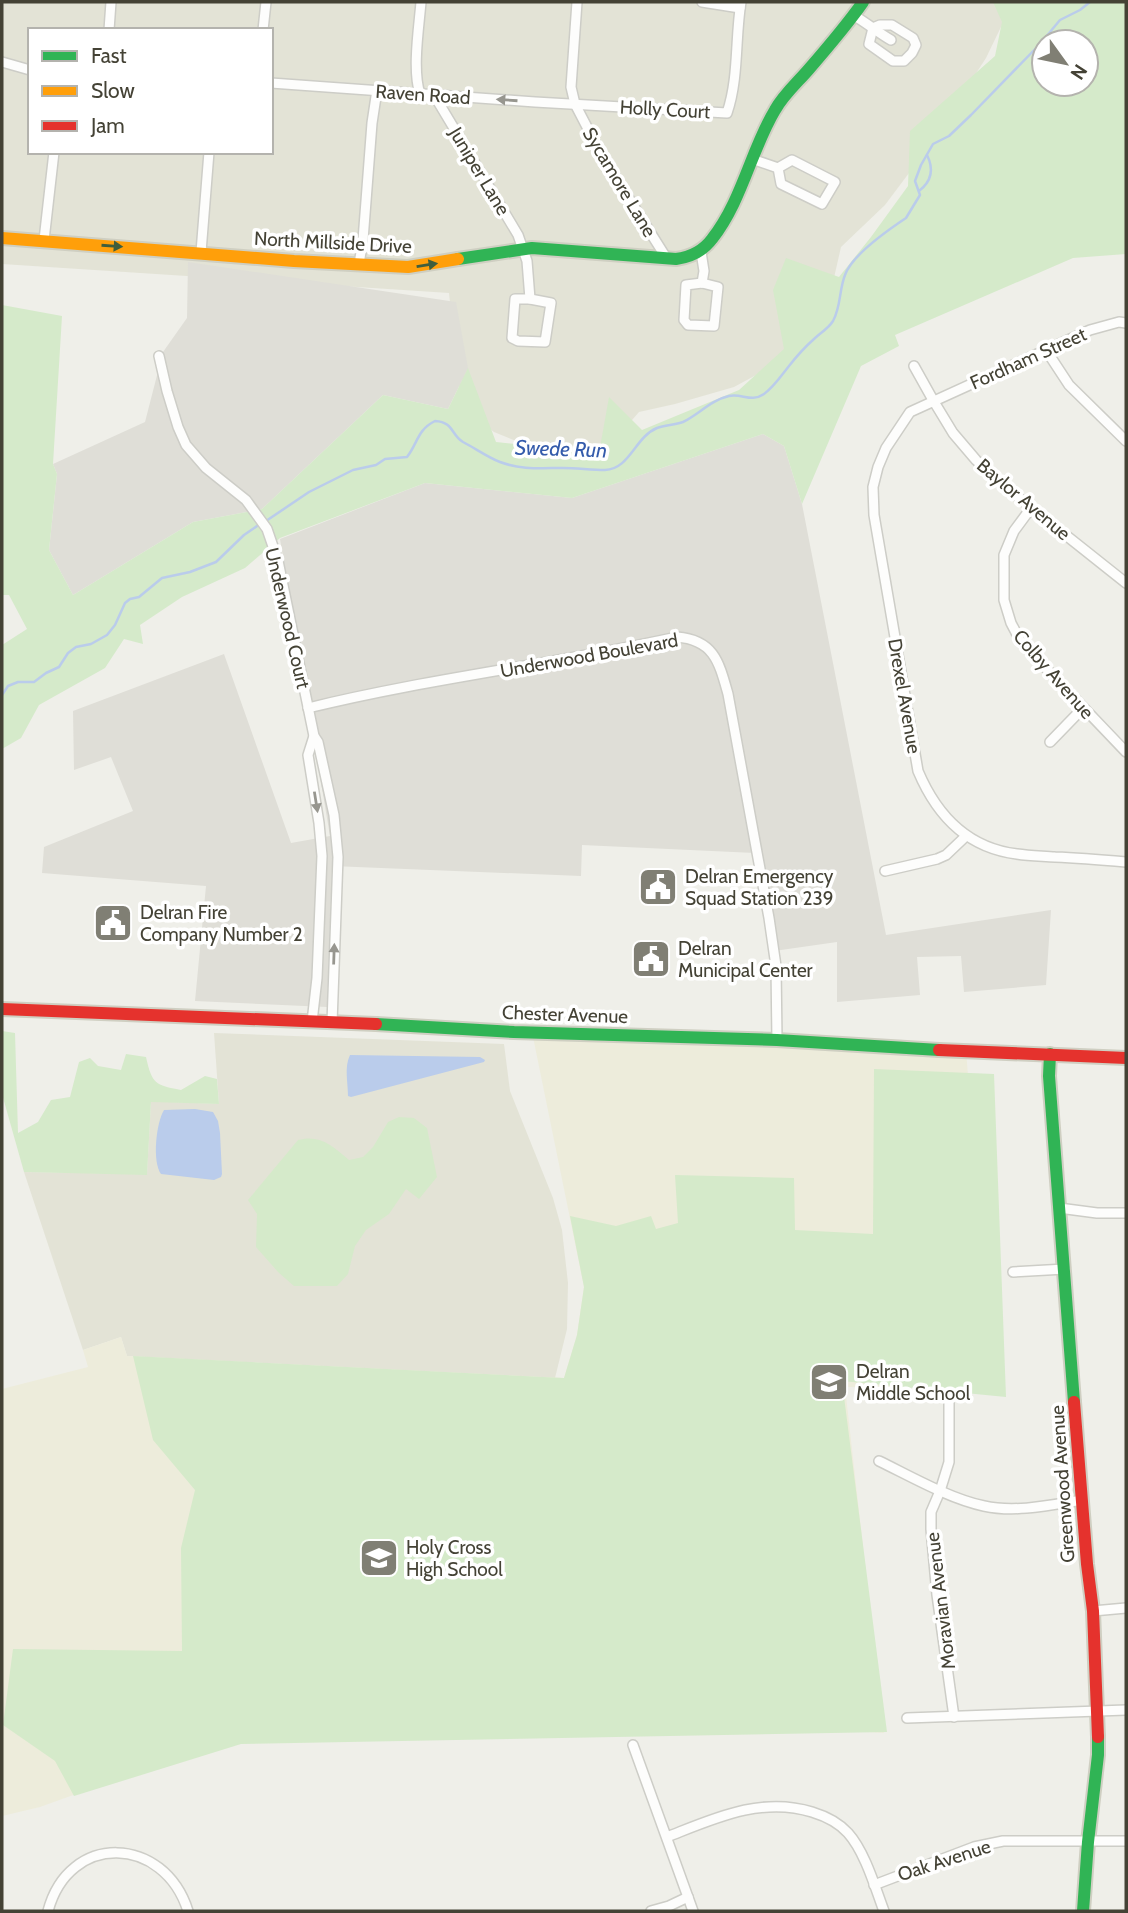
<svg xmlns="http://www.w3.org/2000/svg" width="1128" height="1913" viewBox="0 0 1128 1913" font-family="Cabin,sans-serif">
<rect width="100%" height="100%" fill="#efefe9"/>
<g fill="#e3e3d6" fill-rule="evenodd">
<path d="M2,2H1013L986,58L924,153L885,205L841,247L826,313L780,362L734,387L675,404L639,412L606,450L552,456L494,432L461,406L449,293L2,264ZM30,30H271V152H30Z"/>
<polygon points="214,1033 504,1044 510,1091 553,1198 562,1230 568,1283 567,1329 555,1378 127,1356 121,1337 83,1350 24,1172 147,1174 151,1101 219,1104"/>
</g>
<g fill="#dfded7">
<polygon points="188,262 456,302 468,368 448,409 383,395 262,509 193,522 73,595 49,550 57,474 53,464 145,422 163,352 187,318"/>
<polygon points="763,434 784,446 802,504 886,935 1051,910 1046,985 964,992 961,956 917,957 920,995 837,1002 837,942 774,951 755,853 582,845 581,876 332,866 327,1007 195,1001 206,886 42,873 44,847 133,811 111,757 74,770 73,711 224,654 291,843 330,836 280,539 425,483 572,498"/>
</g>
<polygon fill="#edecdb" points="532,1032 966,1051 994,1388 845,1387 884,1733 799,1727 226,1740 40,1807 2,1816 2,1389 88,1367 83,1350 121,1337 127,1356 564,1378 577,1335 584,1287"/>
<g fill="#d5eaca" fill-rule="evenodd">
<path d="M993,2H1126V254L1073,258L895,335L899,346L861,366L802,504L784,446L763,434L572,498L425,483L280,538L245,568L182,597L140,625L143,644L124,639L105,668L39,705L21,738L2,749V645L27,629L9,595H2V305L62,316L53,464L57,474L49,550L73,595L193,522L262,509L383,395L448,409L468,368L496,442L599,453L609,397L642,430L739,390L784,349L773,290L786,258L839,277L871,237L908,186L910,131L995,56L1002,22ZM1044,42H1086V84H1044Z"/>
<path d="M2,1031L15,1033L18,1133L38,1122L51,1100L70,1097L79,1062L90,1058L98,1066L121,1070L126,1054L146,1057C152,1084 155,1085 181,1090L205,1076L217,1079L219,1104L151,1102L147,1175L24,1172L2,1094Z"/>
<polygon points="874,1069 994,1074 1006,1397 842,1381 887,1732 241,1744 74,1796 55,1761 3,1725 13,1649 182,1651 181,1548 195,1490 153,1440 133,1356 564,1378 577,1335 584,1287 570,1216 616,1226 651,1216 656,1229 678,1223 675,1175 794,1178 795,1230 873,1234"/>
<path d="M399,1117L414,1118L427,1128L437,1177L419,1199L406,1189L389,1214L366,1230L355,1246L348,1274L337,1286H294L278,1272L256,1247L257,1214L248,1200L298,1140C320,1134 333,1146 349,1160L363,1157L373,1147L388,1122Z"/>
</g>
<g fill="#bacceb">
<path d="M350,1055L480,1057L485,1060L484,1062L351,1097L348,1096C348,1082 344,1067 350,1055Z"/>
<path d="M195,1109L213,1112L218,1121L220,1133L222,1174L221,1177L214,1180L161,1174C152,1162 156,1123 164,1110Z"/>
</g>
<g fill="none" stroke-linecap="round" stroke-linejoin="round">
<g stroke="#bacceb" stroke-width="2.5">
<path d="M919,191C932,181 934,169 927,155"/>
<path d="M266,521L309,492L353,470L376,465L385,459L407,457C418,443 417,430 435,421C454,422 451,435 463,442C475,448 487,457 500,462C521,470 541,468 563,468C577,468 591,470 605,470C630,469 635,437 657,428C665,425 674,425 683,422C698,415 711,400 729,396C742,393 751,403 764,394C774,387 781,376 789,366C796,357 805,347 814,339C820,333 828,329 833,321C841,307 839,290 845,275C852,255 888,230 906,218L920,195L915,181L921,165L933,144L949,136L971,115L1040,44L1060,20L1080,10L1090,2"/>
<polyline points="2,695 8,686 18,682 34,682 46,673 59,667 68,653 76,647 91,644 107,635 115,625 125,603 130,599 139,597 162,578 190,572 216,562 244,535 260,524"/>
</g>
<g stroke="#cdcdc7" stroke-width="12">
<g id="street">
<polyline points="577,2 571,87 575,104 601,154 667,259"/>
<polyline points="702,2 740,8"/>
<path d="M853,15C867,23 877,32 891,40"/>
<polygon points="880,25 892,25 913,38 916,45 912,53 904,61 893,61 869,44 873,28"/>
<polyline points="109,30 111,2"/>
<polyline points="263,30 266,2"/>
<polyline points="2,62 30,70"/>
<path d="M271,83L535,102L727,113C739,78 735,38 741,2"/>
<path d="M420,94C412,70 419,27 421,2"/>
<polyline points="434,95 518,235 527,261 530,299"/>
<polyline points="752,159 778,168 781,184 822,204 835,182 792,160 778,168"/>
<polyline points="44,240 54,152"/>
<polyline points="201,252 209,152"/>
<polyline points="701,252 704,271 702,283"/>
<polyline points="359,264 363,240 372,123 377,90"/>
<polygon points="702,283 718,287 714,326 688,325 684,320 686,285"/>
<polygon points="515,299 530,299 551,303 545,342 518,341 512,338"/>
<path d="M1126,323L1119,322L1090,330L910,412L886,448L878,467L873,487L874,515L918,771C937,816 967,848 1017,854C1030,856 1043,856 1055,857C1079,858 1103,860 1126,862"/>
<polyline points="1046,350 1069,385 1126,441"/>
<polyline points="159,356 167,391 178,427 186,445 206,468 246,500 267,529 278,561 314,736 318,742 334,815 338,857 332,1023"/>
<polyline points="914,366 933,400 953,433 976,460 1004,486 1126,583"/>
<polyline points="1031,508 1014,531 1004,555 1004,600 1011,623 1021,642 1126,752"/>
<path d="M308,708C430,678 555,664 677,637C714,640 719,662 728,694L769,918L776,966L777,1040"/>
<polyline points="1050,742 1083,708"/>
<polyline points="885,871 937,859 946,855 966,836"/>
<polyline points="312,1022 317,978 322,856 319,823 308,755 314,736"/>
<polyline points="1059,1208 1097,1213 1126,1213"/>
<polyline points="1013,1272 1065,1269"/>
<polyline points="949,1403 949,1462 940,1491 931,1512 931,1529 937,1595 954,1717"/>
<path d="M879,1461C910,1476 950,1499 984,1506C1016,1513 1051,1505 1082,1500"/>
<polyline points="1093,1611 1126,1608"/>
<polyline points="907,1718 1126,1710"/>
<polyline points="633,1745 693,1911"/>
<path d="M667,1837C713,1819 761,1796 812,1812C825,1816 839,1823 848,1833C865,1852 875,1887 884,1911"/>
<polyline points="874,1885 974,1847 1003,1841 1126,1841"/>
<path d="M48,1911C69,1832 164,1835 188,1911"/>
<polyline points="651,1911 669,1906 688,1897"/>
</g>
</g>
<g stroke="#cfcfc2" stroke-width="16">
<g id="fast">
<path d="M458,259L532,248L676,259C691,257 703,251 712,239C742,201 751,150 775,110C784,94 798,82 809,69C828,47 847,25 863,2"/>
<polyline points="376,1024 514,1032 777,1040 939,1050"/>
<polyline points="1050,1054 1049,1076 1074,1402"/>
<polyline points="1083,1911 1088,1842 1098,1755 1098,1737"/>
</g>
</g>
<g stroke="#cfcfc2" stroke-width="16">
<polyline id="slow" points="2,238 294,261 408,267 458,259"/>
</g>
<g stroke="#cfcfc2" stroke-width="16">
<g id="jam">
<polyline points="2,1009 376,1024"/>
<polyline points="939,1050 1126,1058"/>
<polyline points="1074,1402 1087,1564 1093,1611 1098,1737"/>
</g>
</g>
<use href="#street" stroke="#fdfdfc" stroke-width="9"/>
<use href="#fast" stroke="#30b455" stroke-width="12"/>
<use href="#slow" stroke="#ff9f0a" stroke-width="12"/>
<use href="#jam" stroke="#e5322d" stroke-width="12"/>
</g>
<defs><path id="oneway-solid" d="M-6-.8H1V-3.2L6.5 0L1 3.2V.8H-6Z" transform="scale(1.75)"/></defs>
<g fill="#97968f">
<use href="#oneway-solid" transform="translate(507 100) rotate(-176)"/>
<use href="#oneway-solid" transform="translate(316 802) rotate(81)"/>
<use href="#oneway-solid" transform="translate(334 954) rotate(-88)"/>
</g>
<g fill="#3f5e3d">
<use href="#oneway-solid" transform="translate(112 246) rotate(4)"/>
<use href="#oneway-solid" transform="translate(427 265) rotate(-9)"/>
</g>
<defs>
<g id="civic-square" transform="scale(2.0125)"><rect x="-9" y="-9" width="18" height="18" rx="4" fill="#807f74" stroke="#fff"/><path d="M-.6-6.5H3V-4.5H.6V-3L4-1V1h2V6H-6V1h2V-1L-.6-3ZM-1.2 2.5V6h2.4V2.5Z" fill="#fff"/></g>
<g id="school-square" transform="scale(2.0125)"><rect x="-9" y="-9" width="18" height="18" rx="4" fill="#807f74" stroke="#fff"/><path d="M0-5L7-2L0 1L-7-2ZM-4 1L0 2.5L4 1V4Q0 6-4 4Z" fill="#fff"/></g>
</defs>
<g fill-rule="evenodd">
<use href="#civic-square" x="658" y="887"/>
<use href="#civic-square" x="113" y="923"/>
<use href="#civic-square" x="651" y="959"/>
<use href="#school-square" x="829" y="1382"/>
<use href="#school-square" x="379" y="1558"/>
</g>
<g text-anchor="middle" stroke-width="7" stroke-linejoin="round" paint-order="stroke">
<g font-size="19" fill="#444235" stroke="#fff">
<text transform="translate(423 94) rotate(4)" y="7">Raven Road</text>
<text transform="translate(665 109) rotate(3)" y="7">Holly Court</text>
<text transform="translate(480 171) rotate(59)" y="7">Juniper Lane</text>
<text transform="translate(620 182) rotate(59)" y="7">Sycamore Lane</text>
<text transform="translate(333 242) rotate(3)" y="7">North Millside Drive</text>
<text transform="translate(1028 358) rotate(-24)" y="7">Fordham Street</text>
<text transform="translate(1024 499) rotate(40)" y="7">Baylor Avenue</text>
<text transform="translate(288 618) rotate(77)" y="7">Underwood Court</text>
<text transform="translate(589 655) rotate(-10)" y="7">Underwood Boulevard</text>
<text transform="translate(1054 674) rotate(49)" y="7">Colby Avenue</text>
<text transform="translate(905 696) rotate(80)" y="7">Drexel Avenue</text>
<text transform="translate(565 1014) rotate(2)" y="7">Chester Avenue</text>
<text transform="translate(1062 1484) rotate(-94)" y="7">Greenwood Avenue</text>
<text transform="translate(940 1601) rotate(-97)" y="7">Moravian Avenue</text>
<text transform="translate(944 1860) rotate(-18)" y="7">Oak Avenue</text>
</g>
<g font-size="19" fill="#444235" stroke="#fff" text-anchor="start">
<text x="685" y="883">Delran Emergency<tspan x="685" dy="22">Squad Station 239</tspan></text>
<text x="140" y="919">Delran Fire<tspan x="140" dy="22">Company Number 2</tspan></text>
<text x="678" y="955">Delran<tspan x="678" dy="22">Municipal Center</tspan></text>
<text x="856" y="1378">Delran<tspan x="856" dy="22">Middle School</tspan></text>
<text x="406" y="1554">Holy Cross<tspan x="406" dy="22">High School</tspan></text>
</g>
<g font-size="21" font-style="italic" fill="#345bab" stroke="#fff">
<text transform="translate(561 449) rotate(2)" y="7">Swede Run</text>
</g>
</g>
<rect width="1128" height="1913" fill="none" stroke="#444235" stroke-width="7"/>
<rect x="28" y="28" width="245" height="126" fill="#ffffff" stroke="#b4b3ae" stroke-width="2"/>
<rect x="42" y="51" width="35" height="10" fill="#30b455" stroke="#b4b3ae" stroke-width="2"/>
<text x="91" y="63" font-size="21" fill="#444235">Fast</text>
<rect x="42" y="86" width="35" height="10" fill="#ff9f0a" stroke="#b4b3ae" stroke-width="2"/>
<text x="91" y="98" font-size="21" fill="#444235">Slow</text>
<rect x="42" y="121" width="35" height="10" fill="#e5322d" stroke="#b4b3ae" stroke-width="2"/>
<text x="91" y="133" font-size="21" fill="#444235">Jam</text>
<g transform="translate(1065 63) rotate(123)"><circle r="33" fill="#ffffff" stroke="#b4b3ae" stroke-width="2"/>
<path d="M0-5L12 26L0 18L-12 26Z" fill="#807f74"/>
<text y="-10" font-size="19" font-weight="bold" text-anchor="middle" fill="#444235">N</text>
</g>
</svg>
